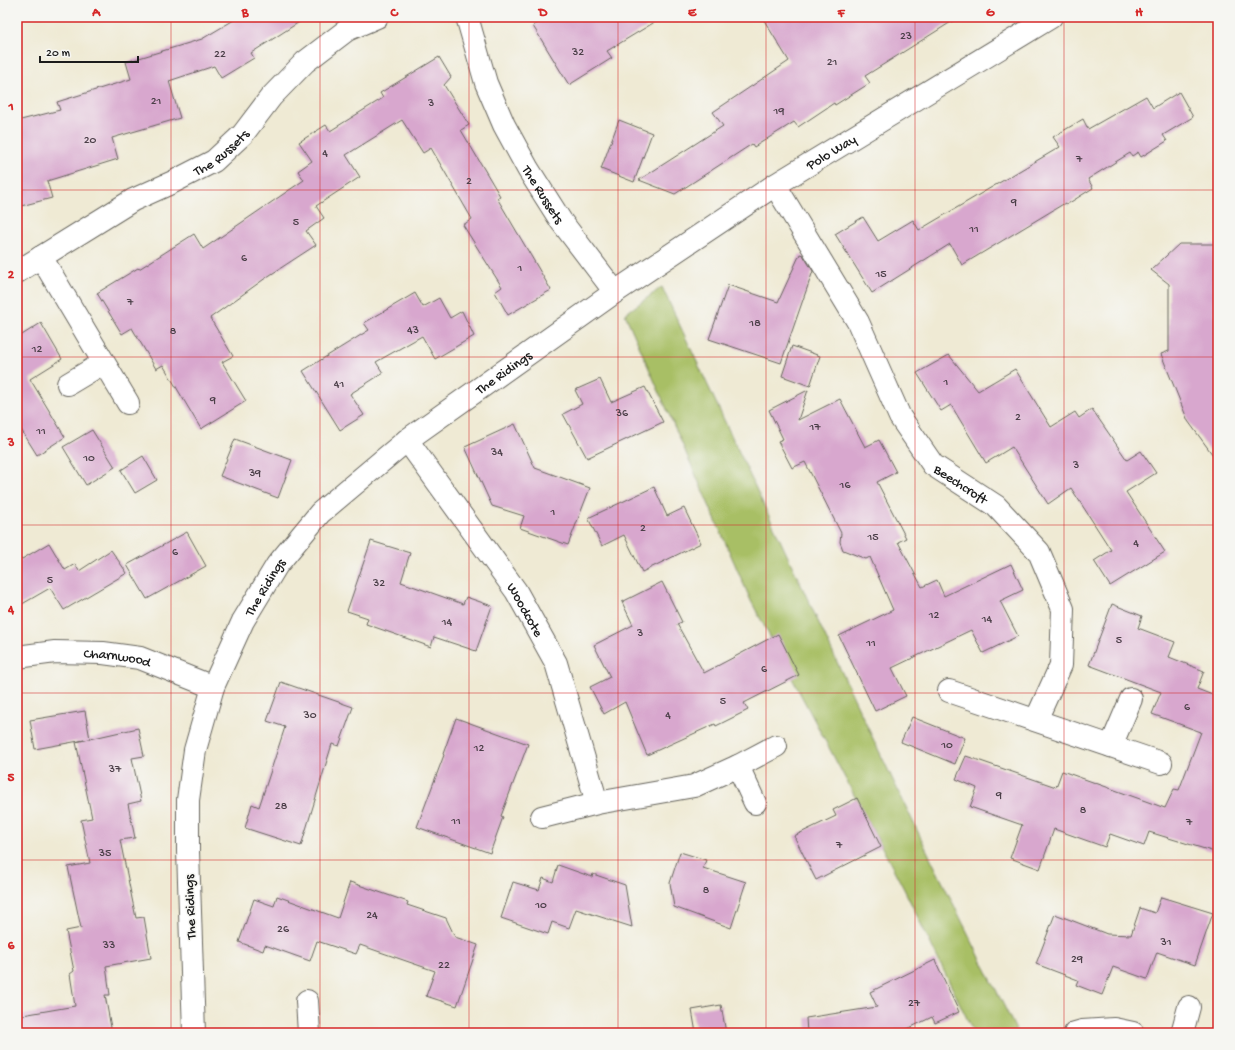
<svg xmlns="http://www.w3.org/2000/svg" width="1235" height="1050" viewBox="0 0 1235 1050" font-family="'Gochi Hand',sans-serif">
<rect width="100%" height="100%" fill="#f6f6f2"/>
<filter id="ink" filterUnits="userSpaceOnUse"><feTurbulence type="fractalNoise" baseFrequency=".025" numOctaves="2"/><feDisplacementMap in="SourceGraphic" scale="8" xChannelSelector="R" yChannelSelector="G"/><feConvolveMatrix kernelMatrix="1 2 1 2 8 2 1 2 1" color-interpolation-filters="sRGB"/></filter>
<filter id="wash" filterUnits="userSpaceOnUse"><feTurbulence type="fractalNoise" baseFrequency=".012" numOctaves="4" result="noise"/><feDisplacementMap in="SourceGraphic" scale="16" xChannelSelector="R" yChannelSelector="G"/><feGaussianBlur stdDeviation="0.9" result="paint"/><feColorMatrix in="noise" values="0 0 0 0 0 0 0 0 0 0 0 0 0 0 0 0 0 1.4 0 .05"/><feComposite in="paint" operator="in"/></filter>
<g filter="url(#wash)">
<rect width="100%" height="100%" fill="#efead4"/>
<polygon fill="#a8bf65" stroke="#626e40" points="662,287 866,724 931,859 1016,1030 1011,1033 974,1033 904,889 751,601 625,314"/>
<g id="blocks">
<g fill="#d8a7ce">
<polygon points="239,17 307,17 251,53 254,58 221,78 214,66 169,81 180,118 112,138 118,159 47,181 52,198 17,207 17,121 60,110 57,102 131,79 126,62 202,39"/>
<polygon points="548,17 663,17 607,51 612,58 569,85 533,26"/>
<polygon points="762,17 959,17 865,76 870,83 835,105 834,103 798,127 794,122 754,147 752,144 675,194 639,180 723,126 713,112 789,61"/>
<polygon points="439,57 451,77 444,85 469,125 461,130 500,196 497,198 551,290 508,315 495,292 502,287 463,225 472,219 431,148 423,153 402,120 346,155 360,177 316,206 324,218 306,231 316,245 267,277 210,318 233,356 222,362 246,401 201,429 163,365 156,369 132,328 122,334 97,293 138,268 139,269 194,234 203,249 304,180 298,171 312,161 299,142 326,125 330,131 383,98 380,93"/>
<polygon points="1179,92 1193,117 1163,135 1167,141 1141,157 1138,152 1132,156 1130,153 1088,179 1093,188 1066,205 1065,203 962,265 950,244 872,293 835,234 863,217 878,241 913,220 919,230 1060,147 1053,137 1083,119 1088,129 1146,96 1153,108"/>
<polygon points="619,120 652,133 634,182 601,169"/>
<polygon points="1179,244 1215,244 1215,356 1218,364 1218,462 1188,421 1161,354 1169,351 1169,284 1151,270"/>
<polygon points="800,254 803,255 813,271 781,363 709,339 728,285 778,302"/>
<polygon points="415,293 423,307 439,298 450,318 462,311 474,336 435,359 422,336 376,362 383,373 350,394 364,415 340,430 303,371 369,330 364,323"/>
<polygon points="41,323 62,359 30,379 65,437 37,455 17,423 17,338"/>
<polygon points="792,346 820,356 810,386 782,376"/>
<polygon points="949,355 978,391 1015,369 1051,427 1075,412 1079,418 1092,409 1127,460 1141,451 1156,473 1126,492 1165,552 1110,586 1094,561 1111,550 1071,488 1048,504 1012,447 986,463 951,405 941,411 917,373"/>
<polygon points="600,379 611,402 645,387 663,422 587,458 563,414 582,404 575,390"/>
<polygon points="808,390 798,420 840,399 865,447 879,440 896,472 877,482 906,538 898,542 922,587 937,580 944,596 1011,564 1023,590 1000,601 1018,636 983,653 971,630 892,668 906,696 875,711 839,636 893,610 870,557 866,559 843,550 840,542 841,533 805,462 792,468 778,441 783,439 769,410"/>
<polygon points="515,424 535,468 590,488 568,545 520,528 524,516 492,506 465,447"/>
<polygon points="92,430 115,467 86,485 63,447"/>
<polygon points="235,439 292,460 278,498 220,476"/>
<polygon points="143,456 157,480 135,493 121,470"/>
<polygon points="654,487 667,516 684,508 701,543 642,572 624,535 602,546 588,518"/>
<polygon points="187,532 206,566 147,599 127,565"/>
<polygon points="371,541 410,553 401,582 463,604 466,597 492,606 476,651 434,637 431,647 366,624 368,618 347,611"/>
<polygon points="49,543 65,570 75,564 79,571 111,550 127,573 64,610 50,588 17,607 17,562"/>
<polygon points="662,582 682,622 677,624 704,673 778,634 799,675 744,703 748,710 716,726 715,724 647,755 625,702 604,714 590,687 610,677 594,645 633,625 622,602"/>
<polygon points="1112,604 1142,616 1138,628 1175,642 1169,657 1204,671 1197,689 1215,696 1216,695 1218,695 1218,853 1149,832 1144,846 1110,834 1105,847 1054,829 1040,869 1010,858 1022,825 970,807 977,788 956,779 966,756 1056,787 1062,771 1165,808 1174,789 1179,790 1201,732 1152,714 1161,692 1089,665"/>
<polygon points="281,682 353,707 339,746 332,744 301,846 245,828 252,804 259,807 285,727 267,721"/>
<polygon points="85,711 90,739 35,749 30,720"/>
<polygon points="912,717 965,738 955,764 901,742"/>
<polygon points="456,718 528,744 501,816 503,817 490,853 417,827 444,755 443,754"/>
<polygon points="138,728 144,756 132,758 141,801 128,804 135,838 120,840 136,918 144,917 151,958 106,966 110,995 105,995 112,1033 17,1033 17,1016 75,1006 70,974 74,971 66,931 81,928 68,867 90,863 81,820 92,818 76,742"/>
<polygon points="857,798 881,847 816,880 794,836 836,816 833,810"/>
<polygon points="680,852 706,860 703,868 746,882 731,928 674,907 670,883"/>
<polygon points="558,865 592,877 593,874 625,885 632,927 576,909 569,928 552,922 548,934 501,918 513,882 539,890 543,878 553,882"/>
<polygon points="350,882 408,902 407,905 446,918 455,937 478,945 457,1006 426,996 435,971 360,945 356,954 317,941 310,961 265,945 263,951 239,942 254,899 274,906 277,896 338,918"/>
<polygon points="1161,897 1213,913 1195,965 1157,952 1147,979 1113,967 1102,995 1076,985 1078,980 1036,964 1055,914 1107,934 1131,935 1140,908 1155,913"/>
<polygon points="935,960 959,1012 935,1023 932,1017 899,1033 807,1033 806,1018 877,1007 870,992"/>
<polygon points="721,1005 726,1033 696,1033 692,1010"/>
</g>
</g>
</g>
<g filter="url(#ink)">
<use href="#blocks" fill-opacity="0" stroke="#66645c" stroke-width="1"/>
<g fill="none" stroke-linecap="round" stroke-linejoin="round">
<g stroke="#66645c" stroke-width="24">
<g id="minor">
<path id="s1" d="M467,17L486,83L504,125L528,169L561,221L615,292"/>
<path id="s2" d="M775,185L858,322L900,417L933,465L996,506L1039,552L1063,609L1061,665L1036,720"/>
<polyline points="41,257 128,403"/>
<path id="s3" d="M17,272L133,200L173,182L214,161L243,134L271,97L305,62L347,30L377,17"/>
<polyline points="68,384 103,363"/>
<path id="s4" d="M407,440L516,591L556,663L597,803"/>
<path id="s5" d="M17,657L55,652L103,653L140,658L213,687"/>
<polyline points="949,691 1161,763"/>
<polyline points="1111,746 1131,699"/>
<polyline points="738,766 755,803"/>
<polyline points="542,817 597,803 694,786 738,766 776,746"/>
<polyline points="307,1001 309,1033"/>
<path id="s6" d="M194,1033L188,851V800L195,750L213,687L243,621L277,565L320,513L407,440L615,292L775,185L1051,17"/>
<polyline points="1075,1033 1082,1031 1114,1029 1133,1033"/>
<polyline points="1182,1033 1189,1007"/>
</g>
</g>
<use href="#minor" stroke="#fff" stroke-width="22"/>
</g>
</g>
<path fill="none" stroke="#d62828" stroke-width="1" stroke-opacity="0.55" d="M171,17V1033M320,17V1033M469,17V1033M618,17V1033M766,17V1033M915,17V1033M1064,17V1033M17,190H1218M17,357H1218M17,525H1218M17,693H1218M17,860H1218"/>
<g text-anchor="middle" stroke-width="3" stroke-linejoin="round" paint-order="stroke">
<g font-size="12" fill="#4b3f48">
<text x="906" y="39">23</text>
<text x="578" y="55">32</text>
<text x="220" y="57">22</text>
<text x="832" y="65">21</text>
<text x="156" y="104">21</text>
<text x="431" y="106">3</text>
<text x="779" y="114">19</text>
<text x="90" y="143">20</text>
<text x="325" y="156">4</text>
<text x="1079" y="162">7</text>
<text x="469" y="184">2</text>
<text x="1014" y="205">9</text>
<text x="296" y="225">5</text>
<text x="974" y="232">11</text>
<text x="244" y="261">6</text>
<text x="520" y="271">1</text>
<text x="881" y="277">15</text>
<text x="130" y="305">7</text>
<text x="755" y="326">18</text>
<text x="413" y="333">43</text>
<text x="173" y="334">8</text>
<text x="37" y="352">12</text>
<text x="946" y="385">1</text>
<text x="339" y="387">41</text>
<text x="213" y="403">9</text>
<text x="622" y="416">36</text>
<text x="1018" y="420">2</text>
<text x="815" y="430">17</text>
<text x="41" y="434">11</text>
<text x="497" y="455">34</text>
<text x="89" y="461">10</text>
<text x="1076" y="468">3</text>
<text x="255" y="476">39</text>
<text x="845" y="488">16</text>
<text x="553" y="515">1</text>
<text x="643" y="531">2</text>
<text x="873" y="540">15</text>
<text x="1136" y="546">4</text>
<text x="175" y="555">6</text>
<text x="50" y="583">5</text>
<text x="379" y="586">32</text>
<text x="934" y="618">12</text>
<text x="987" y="622">14</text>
<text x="447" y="625">14</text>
<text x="640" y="636">3</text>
<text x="1119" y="643">5</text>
<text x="871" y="646">11</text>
<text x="764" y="672">6</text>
<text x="723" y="704">5</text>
<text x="1187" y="710">6</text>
<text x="310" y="718">30</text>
<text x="668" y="718">4</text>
<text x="947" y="748">10</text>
<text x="479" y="751">12</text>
<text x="115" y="772">37</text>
<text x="999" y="798">9</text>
<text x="281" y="809">28</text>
<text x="1083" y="813">8</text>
<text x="456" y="824">11</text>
<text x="1189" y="825">7</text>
<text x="839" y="848">7</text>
<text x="105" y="856">35</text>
<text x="706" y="893">8</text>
<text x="541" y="908">10</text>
<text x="372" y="918">24</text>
<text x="283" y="932">26</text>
<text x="1166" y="945">31</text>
<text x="109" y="948">33</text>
<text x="1077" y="962">29</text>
<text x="444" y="968">22</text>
<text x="914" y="1006">27</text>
</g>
<g font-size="14" fill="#1c1c1c" stroke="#f6f6f2">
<text dy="5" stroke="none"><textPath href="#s3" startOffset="237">The Russets</textPath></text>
<text dy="5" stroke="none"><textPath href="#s6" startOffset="1181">Polo Way</textPath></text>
<text dy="5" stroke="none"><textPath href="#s1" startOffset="194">The Russets</textPath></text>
<text dy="5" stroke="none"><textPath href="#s6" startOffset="786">The Ridings</textPath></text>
<text dy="5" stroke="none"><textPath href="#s2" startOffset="356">Beechcroft</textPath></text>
<text dy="5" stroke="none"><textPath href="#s6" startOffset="462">The Ridings</textPath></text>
<text dy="5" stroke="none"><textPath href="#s4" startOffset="207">Woodcote</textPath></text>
<text dy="5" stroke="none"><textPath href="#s5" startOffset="101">Charnwood</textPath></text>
<text transform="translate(189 907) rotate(-92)" y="5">The Ridings</text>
</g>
</g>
<rect width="1235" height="1050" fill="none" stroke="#f6f6f2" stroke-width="44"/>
<path d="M40 56v6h98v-6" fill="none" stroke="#1c1c1c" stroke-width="2"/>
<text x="46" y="56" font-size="12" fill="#1c1c1c" stroke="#f6f6f2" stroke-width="3" paint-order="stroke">20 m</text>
<rect x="22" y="22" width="1191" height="1006" fill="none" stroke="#d62828" stroke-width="1.5"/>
<g font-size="13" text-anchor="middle" font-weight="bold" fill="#d62828">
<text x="96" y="16">A</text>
<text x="245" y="16">B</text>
<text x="394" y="16">C</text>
<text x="543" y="16">D</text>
<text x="692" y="16">E</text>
<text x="841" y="16">F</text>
<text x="990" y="16">G</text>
<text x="1139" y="16">H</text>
<text x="11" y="110">1</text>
<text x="11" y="278">2</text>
<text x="11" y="446">3</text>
<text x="11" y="613">4</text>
<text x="11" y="781">5</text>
<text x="11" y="949">6</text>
</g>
</svg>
